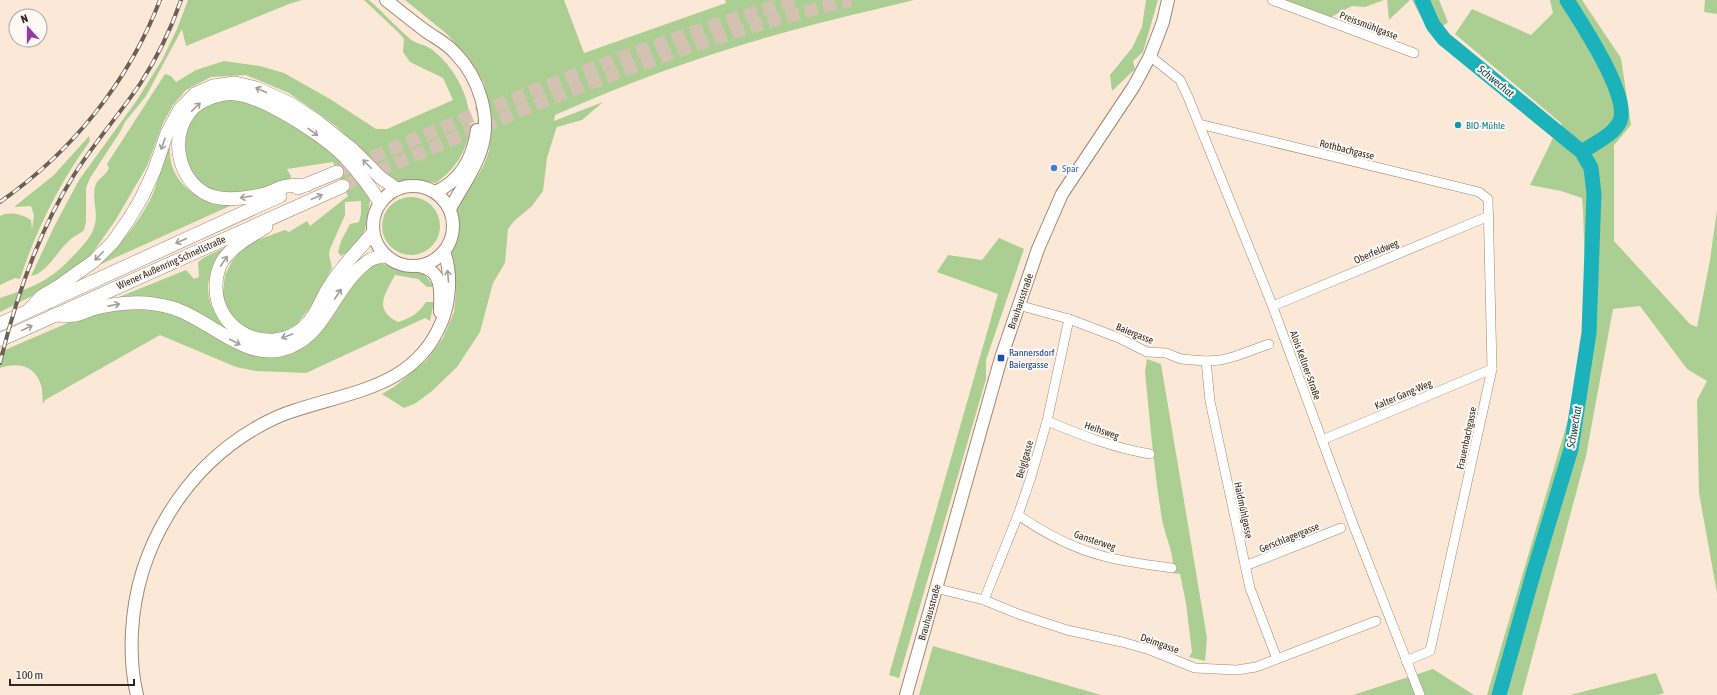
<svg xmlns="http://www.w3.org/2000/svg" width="1717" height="695" viewBox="0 0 1717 695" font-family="'Asap Condensed',sans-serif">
<rect width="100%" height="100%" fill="#fce8d6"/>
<g fill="#abcf92">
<path d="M188,0H302L289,4L186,46L182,29L146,96L125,122L120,132L90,178L86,188V222L84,230C80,234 73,236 69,241C58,250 46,274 31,276L55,225L79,180L137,100L162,60L177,29Z"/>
<path d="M364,0H369C383,12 395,26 409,38C413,42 420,44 426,46C433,49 442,58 447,64C479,104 479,152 436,183L411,179L396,182L385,175L336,126L289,93L246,75L211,77L186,90L173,105L163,123L147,166L115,221L89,258L36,294L0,312V298C37,286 50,281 77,252C85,243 92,236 95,224C98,212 92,199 95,187C97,178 106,176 109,168L107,164L165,74L171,76L176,82L196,70L224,61L260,66L284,73L330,99L376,129H387L453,100L443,78L410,62L403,52L404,39L400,34Z"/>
<path d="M405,0H564L584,53L726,3L725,0H914C869,11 824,21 779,34C703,55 627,83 555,115L554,121L603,102L582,120L557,127L556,129L547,158L543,191L532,206L514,221L508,229L505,263L493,283L480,332L457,367L432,391L416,403L404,408L382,394L394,387L426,361L443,338L454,312L456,292L454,263L452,253L458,232L455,212L483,167L489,151L493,120L484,83L469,59L447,34Z"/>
<polygon points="1146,0 1158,0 1143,52 1133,61 1135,69 1112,91 1110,75 1132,48 1142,27"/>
<polygon points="1284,0 1384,0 1365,7 1352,6 1331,17"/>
<polygon points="1387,0 1410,0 1389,20"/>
<polygon points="1412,0 1439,0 1448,22 1431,35"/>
<polygon points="1550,0 1582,0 1621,58 1631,125 1614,145 1614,241 1690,324 1697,327 1710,260 1717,210 1717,593 1699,493 1697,400 1707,381 1687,369 1640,306 1613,309 1586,456 1522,695 1487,695 1568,420 1582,350 1586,296 1583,210 1582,198 1561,191 1530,185 1553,138 1562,124 1455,34 1472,9 1531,35 1553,13"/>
<polygon points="1705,0 1717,0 1717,14 1704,12"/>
<path d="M232,97L257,104L309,135L338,158L367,192L370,201L365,230L360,238L346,253L341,256L338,252L341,241L350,224L359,222L361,214V201L345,202V215L330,249L329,254L332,268L311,306L297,324L288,329L280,333L262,334L253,332L232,320L222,300L225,275L232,261L238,254L252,242L285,230L289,232L307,221L310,226L348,196L333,162L287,169L291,176L290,179C275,185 234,199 218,193C209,190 199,182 191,177L181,140L200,107Z"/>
<path d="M89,136L90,141C60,182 36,230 20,279L15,278L0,285V216C9,211 22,214 31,220L32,230L34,215L31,206L14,207L54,175Z"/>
<path d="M170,147C170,153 170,160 172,166C180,191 207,204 232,205L99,265C121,243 142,220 154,191C159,178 162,164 166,150Z"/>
<circle cx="411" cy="226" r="29"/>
<polygon points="999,238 1024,249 986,360 986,379 899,678 889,675 998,294 937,272 948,255 982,260"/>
<path d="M226,247C203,275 202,298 224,327L223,329L128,298L119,297L186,270L194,279L199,277L198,262L205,257Z"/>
<path d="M377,262L403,270L424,274L432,284V287H427L418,279L395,275C386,293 372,309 398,322C411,318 419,313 426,302H434L430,321L425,318L306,373L256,371L236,367L160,335L45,400L43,404C42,398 43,391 41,385C35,365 17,362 0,368V352L84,316L127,306L163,310L267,354L348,284Z"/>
<path d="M1147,359L1161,364L1207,638L1205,661L1189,657L1192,652L1186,603L1180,574L1172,573C1176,556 1165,537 1162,519C1154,471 1150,421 1145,372Z"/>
<polygon points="933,646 1101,695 919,695"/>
<polygon points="1433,669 1474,695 1353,695"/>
<polygon points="1656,673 1664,693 1658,695 1570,695"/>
</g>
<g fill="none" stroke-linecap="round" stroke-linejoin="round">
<g stroke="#1cb2bb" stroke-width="15">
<polyline points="1422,0 1433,25 1444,39 1582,152 1591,168 1594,194 1589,333 1571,449 1534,571 1499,695"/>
<path d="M1567,0C1581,23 1630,95 1620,121C1614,135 1594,143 1582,152"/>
</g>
<g stroke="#d3c2b1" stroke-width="13" stroke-dasharray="13 6" stroke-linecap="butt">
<path d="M337,172C488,108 640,45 797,0"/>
<path d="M343,186C464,134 586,81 711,40C757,24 804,12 851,0"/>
</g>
<g stroke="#9e8873" stroke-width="10">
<g id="minor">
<polyline points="1272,0 1414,53"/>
<polyline points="1150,56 1180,80 1188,97 1271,302 1353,524 1420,695"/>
<polyline points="1199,124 1479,192 1488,199 1492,369 1430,651 1406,661"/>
<polyline points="1018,305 1069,319 1119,338 1147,352 1166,353 1181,359 1206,361 1221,360 1236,356 1269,344"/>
<polyline points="1273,306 1489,216"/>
<polyline points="1206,361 1210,401 1250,588 1277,659"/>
<path d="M1047,421C1081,435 1114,448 1150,454"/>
<polyline points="1322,440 1492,369"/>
<path d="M1018,515C1044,533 1072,548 1103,556C1125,562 1149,565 1172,568"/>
<polyline points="1245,566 1341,528"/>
<polyline points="935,588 984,600 1021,615 1067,630 1122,642 1150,650 1195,668 1237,670 1256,667 1376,621"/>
<polyline points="984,600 1018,515 1031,477 1047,421 1069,319"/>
</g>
</g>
<g stroke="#9e8873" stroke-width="14">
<g id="major">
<path d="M386,0C400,11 413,22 427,32C437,39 448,44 456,54C479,78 492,117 481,150C475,170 460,190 450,209"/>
<circle cx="413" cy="226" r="40"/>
<path d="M435,192C461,181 473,157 477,130"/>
<path d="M419,266C423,267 428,269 431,271C443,279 440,300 440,312"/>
<path d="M137,695C132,675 131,652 132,632C136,549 183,471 254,429C266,422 280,415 293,411C352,391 416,387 442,321C450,301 452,272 444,252"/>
<polyline points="906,695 1001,358 1038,249 1062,194 1134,86 1150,56 1163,22 1168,0"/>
</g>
</g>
<g stroke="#9e8873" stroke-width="14">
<g id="highway">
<path d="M307,185C299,185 290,185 282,187C277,189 271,192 265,194C252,197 234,200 220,198C176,192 163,126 201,102C210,97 225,92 236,94C265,97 324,136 345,157C358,171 370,186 380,203"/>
<polyline points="298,188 337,172"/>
<path d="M266,227C251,236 234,245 223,260C218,268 216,277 216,286C215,331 268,357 303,328C316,317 320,301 329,287C341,267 358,250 373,233"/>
<polyline points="29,310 42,296 59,286 94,261 113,242 129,219 141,199 154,171 167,133 180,109 195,94 213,86 235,83 256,88 291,104 318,122 352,149 381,178 397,189"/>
<path d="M54,315C61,315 68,316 75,315C81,314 87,311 92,309C118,302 147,300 173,308C212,320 248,366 292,346C325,332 335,289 361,267C364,265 367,261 370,260C375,257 380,257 385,256"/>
<polyline points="0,324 280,196"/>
<polyline points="0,340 343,186"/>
</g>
</g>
<use href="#minor" stroke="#fff" stroke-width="9"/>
<use href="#major" stroke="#fff" stroke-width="12"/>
<use href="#highway" stroke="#fff" stroke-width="13"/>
<g stroke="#6c6055" stroke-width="4">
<g id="rail">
<path d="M0,202C72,152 129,81 160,0"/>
<path d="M0,363C16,297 38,232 74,175C94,143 119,115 140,84C157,58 171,29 181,0"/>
</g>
</g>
<use href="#rail" stroke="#fef9f4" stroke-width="2.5" stroke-dasharray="8" stroke-linecap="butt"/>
</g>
<defs><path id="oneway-shaft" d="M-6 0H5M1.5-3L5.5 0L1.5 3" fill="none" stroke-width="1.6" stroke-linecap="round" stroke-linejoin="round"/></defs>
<g stroke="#a29e9a">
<use href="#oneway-shaft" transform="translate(261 90) rotate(-156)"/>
<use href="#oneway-shaft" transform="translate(196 107) rotate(-44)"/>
<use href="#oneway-shaft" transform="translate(313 132) rotate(37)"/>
<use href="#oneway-shaft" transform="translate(163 144) rotate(109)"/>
<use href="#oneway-shaft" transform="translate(367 164) rotate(-135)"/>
<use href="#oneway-shaft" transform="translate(246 197) rotate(171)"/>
<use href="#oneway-shaft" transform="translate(317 197) rotate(-23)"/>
<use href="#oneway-shaft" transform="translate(181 241) rotate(156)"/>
<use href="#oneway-shaft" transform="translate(99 256) rotate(134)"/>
<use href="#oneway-shaft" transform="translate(224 261) rotate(-56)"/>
<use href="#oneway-shaft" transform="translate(448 276) rotate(-95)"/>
<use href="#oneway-shaft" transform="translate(338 294) rotate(-57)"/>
<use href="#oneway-shaft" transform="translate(114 305) rotate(-11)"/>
<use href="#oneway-shaft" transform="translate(27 328) rotate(-25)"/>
<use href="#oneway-shaft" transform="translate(287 336) rotate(160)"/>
<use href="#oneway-shaft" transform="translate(235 342) rotate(27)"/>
</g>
<circle fill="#0f9aa8" stroke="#fef9f4" stroke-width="1.5" cx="1458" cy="125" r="4"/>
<circle fill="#3f7fe0" stroke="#fef9f4" stroke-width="1.5" cx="1054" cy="168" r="4"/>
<rect fill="#1a4fb4" stroke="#fef9f4" stroke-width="1.5" x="997" y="354" width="8" height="8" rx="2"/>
<g text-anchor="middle" stroke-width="4" stroke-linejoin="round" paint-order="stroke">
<g font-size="10" fill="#31281f" stroke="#fef9f4">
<text transform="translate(1369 25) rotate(21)" y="4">Preissmühlgasse</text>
<text transform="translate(1347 149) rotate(14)" y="4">Rothbachgasse</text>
<text transform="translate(1376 251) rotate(-23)" y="4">Oberfeldweg</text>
<text transform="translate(171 262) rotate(-24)" y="4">Wiener Außenring Schnellstraße</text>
<text transform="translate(1020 301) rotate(-71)" y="4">Brauhausstraße</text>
<text transform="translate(1135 333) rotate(22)" y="4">Baiergasse</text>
<text transform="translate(1306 365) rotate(70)" y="4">Alois Kellner-Straße</text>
<text transform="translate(1403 394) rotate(-23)" y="4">Kalter Gang-Weg</text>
<text transform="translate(1102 430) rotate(19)" y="4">Heihsweg</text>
<text transform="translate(1466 438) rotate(-78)" y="4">Frauenbachgasse</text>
<text transform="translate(1024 459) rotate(-74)" y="4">Beiglgasse</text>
<text transform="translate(1244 510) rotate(78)" y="4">Haidmühlgasse</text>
<text transform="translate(1289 537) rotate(-22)" y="4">Gerschlagergasse</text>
<text transform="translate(1095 540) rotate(18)" y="4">Gansterweg</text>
<text transform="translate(929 612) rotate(-74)" y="4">Brauhausstraße</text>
<text transform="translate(1160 643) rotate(20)" y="4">Deimgasse</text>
</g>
<g font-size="10" fill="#0d838f" stroke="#fef9f4" text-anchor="start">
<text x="1466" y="129">BIO-Mühle</text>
</g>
<g font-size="10" fill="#366cbe" stroke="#fef9f4" text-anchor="start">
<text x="1062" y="172">Spar</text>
</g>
<g font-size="10" fill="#164399" stroke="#fef9f4" text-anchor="start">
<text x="1009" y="356">Rannersdorf<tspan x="1009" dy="12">Baiergasse</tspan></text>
</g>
<g font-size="11" font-style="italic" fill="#0a474b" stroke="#fef9f4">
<text transform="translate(1496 81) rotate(39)" y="4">Schwechat</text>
<text transform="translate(1574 427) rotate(-80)" y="4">Schwechat</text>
</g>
</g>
<g transform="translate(28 28) rotate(339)"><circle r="19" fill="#fef9f4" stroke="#aca59f"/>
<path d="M0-3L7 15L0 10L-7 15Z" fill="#9338a3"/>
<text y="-6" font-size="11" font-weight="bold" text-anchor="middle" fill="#31281f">N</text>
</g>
<path d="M10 679v6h124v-6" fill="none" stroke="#31281f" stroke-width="2"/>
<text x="16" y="679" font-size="12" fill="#31281f" stroke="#fef9f4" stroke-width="3" paint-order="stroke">100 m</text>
</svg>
